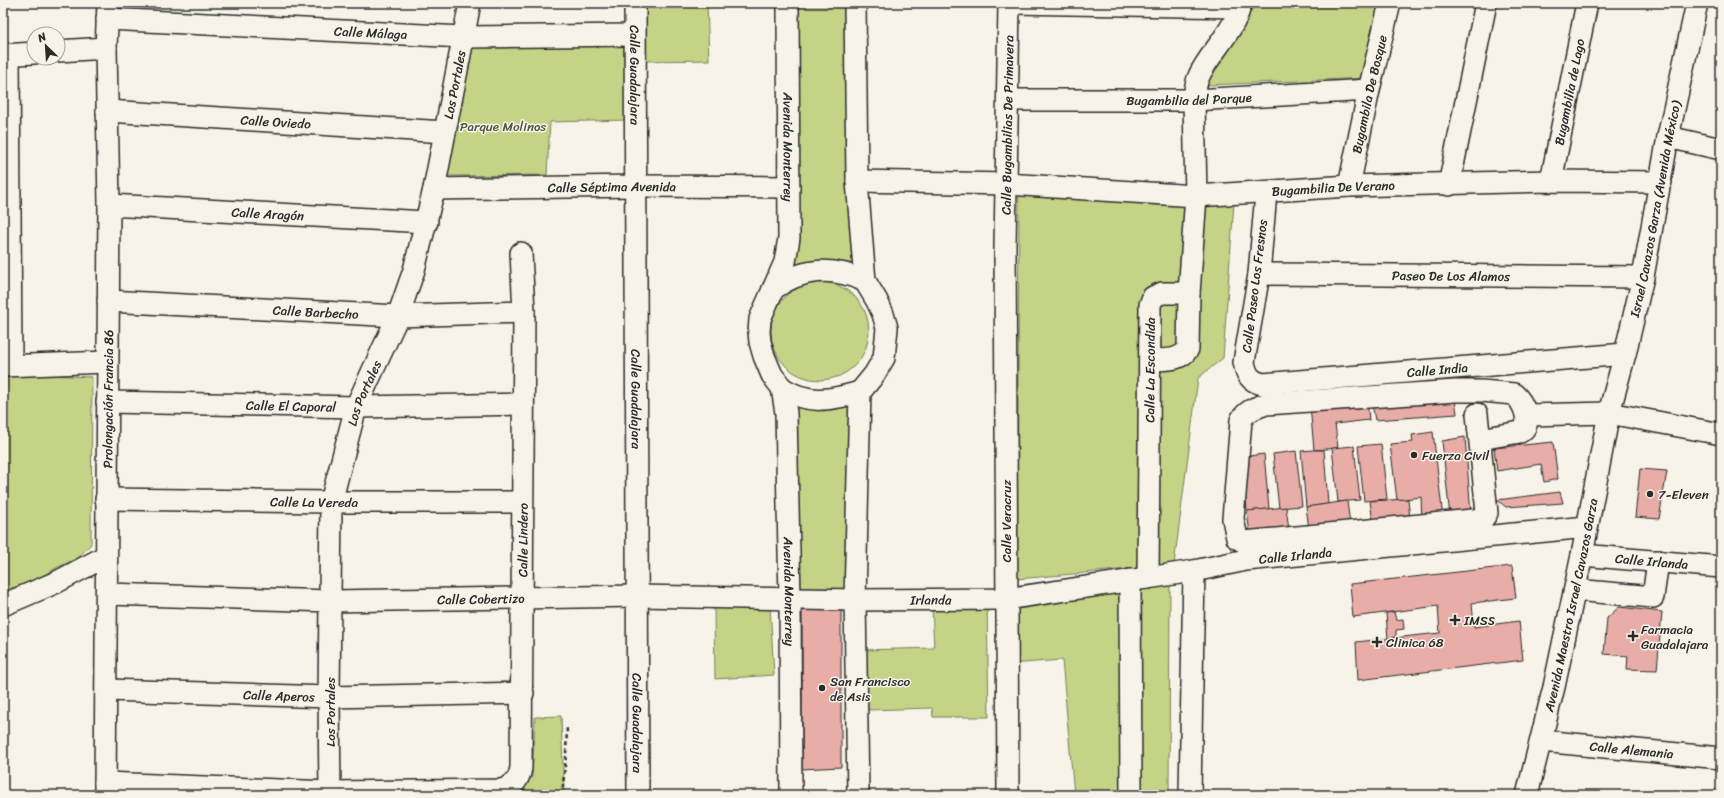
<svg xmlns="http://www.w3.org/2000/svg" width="1724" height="798" viewBox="0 0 1724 798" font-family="Sriracha,sans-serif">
<rect width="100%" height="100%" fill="#f7f3e8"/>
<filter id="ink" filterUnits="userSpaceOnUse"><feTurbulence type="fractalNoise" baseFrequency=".025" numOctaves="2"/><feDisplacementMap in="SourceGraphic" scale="8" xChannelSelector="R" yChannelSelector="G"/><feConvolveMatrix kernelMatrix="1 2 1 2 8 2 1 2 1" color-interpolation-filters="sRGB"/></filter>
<g filter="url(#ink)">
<g fill="#c5d386" stroke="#787f58">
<polygon points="644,3 707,3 709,60 644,61"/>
<polygon points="786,3 858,3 865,281 786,280"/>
<polygon points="1252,3 1380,3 1365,78 1208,85 1203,81 1252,7"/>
<polygon points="628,42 629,120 550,122 547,175 446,176 473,45"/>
<polygon points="1235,188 1223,358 1198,378 1174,565 1017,579 1019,190"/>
<circle cx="820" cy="331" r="49"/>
<polygon points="24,374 92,377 91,544 77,559 58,567 30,583 3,590 3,375"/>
<polygon points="855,397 850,595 794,594 792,400"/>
<polygon points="1170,583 1169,795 1074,795 1062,660 1010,664 1007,602"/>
<polygon points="987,604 989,717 933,717 932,708 867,710 862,650 934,648 932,607"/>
<polygon points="770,606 774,675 715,679 714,608"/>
<polygon points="561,716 564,795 330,795 330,784 532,778 535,717"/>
</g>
<g fill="#e8ada7" stroke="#2b2b2b">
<polygon points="1454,392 1457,414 1375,420 1371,399"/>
<polygon points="1367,399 1369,420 1335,424 1338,448 1314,450 1310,405"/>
<polygon points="1433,432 1443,518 1422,521 1421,497 1397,500 1390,444 1413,442 1412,435"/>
<polygon points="1465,437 1471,514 1450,517 1442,441"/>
<polygon points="1553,442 1558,479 1544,482 1541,464 1497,471 1494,448"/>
<polygon points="1381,444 1387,499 1364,501 1358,446"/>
<polygon points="1354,446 1360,500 1338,502 1332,448"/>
<polygon points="1314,450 1324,450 1328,504 1306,507 1301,451"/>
<polygon points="1296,451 1302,506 1279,508 1273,454"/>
<polygon points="1264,454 1269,509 1247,511 1242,457"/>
<polygon points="1640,469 1667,471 1659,519 1635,517"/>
<polygon points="1560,492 1563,503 1506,507 1497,500"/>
<polygon points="1408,499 1410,519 1373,522 1370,501"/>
<polygon points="1347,501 1350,525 1309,529 1306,507"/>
<polygon points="1286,507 1289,530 1250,534 1247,511"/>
<polygon points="1512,566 1516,598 1472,603 1474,627 1519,621 1523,660 1358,680 1356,642 1440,633 1438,606 1353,617 1350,584"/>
<polygon points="1619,607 1662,612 1657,670 1627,669 1628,656 1604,654 1607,618"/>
<polygon points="841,608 841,767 802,769 802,609"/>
<polygon points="1394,612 1396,620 1403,619 1404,629 1396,630 1396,637 1388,639 1386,613"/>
</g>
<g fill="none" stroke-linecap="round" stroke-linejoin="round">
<g stroke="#2b2b2b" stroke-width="24">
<g id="minor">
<path id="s1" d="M635,3L638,795"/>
<path id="s2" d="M788,3L789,238L785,262L760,319L759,332L760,342L764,356L772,375L782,388L786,413L790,599L791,795"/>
<polyline points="855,3 857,181 865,281 877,301 883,314 887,328 884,358 874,375 860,392 855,600 858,795"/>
<polyline points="1009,3 1240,7"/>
<path id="s3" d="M107,19L463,37L634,35"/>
<polyline points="58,51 106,48"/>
<polyline points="9,54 11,364"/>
<polyline points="3,55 34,53"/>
<path id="s4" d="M1009,100H1194L1369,90"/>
<path id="s5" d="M107,111L445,132"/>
<polyline points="1668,137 1721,149"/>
<path id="s6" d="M857,181L1007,184L1196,196L1349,186L1551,181L1661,182"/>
<path id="s7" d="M1551,181L1587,3"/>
<polyline points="1449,185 1486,3"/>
<path id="s8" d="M1349,186L1369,90L1390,3"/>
<path id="s9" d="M434,189L636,186L789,187"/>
<path id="s10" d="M1266,193L1259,274L1244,362C1246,374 1250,381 1262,384L1625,354"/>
<path id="s11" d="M109,205L427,222"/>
<path id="s12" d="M1259,274L1643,277"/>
<path d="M773,289C802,268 832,266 865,281"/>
<path id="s13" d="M108,301L398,316L524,312"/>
<path d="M1150,360C1165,359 1179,362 1188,349L1189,293"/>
<polyline points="3,366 107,362"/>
<path d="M782,388C808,405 831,400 860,392"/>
<path id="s14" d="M107,402L356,407L523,404"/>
<path d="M1477,414L1487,513L1483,519L1244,542L1237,538L1233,519L1241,420C1247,410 1255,408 1266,404L1455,391H1482L1514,394C1523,402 1534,425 1520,432L1480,439"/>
<polyline points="1527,415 1609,413 1721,434"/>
<path id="s15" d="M106,499L331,502H522"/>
<path id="s16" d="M1582,555L1721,567"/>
<path id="s17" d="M1148,578L1150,305L1153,297L1162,293H1189L1196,196L1194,100C1195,92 1195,84 1199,76C1208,55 1240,24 1240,3"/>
<polyline points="1130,580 1131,795"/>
<polyline points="1575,590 1653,597 1658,561"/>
<path id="s18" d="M107,594L331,601L638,596L855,600L1006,599L1194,571L1246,560L1587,527"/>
<polyline points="3,605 57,582 106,556"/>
<path id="s19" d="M107,690L329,697L523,693"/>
<path id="s20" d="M1541,741L1721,758"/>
<path id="s21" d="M105,783L330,792L501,790C513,787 519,780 521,768L524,312L521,253"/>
<path id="s22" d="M105,795L109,205L106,48L108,3"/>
<path id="s23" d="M330,795L329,697L331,502L356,407L398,316L414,270L434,189L470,3"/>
<path id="s24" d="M1008,795L1005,247L1009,3"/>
<polyline points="1190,795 1194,571"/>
<path id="s25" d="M1527,795L1554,687L1582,555L1609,413L1625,354L1643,277L1668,137L1697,3"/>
</g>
</g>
<polyline stroke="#2b2b2b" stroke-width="2.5" stroke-dasharray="4 3" stroke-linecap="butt" points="562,795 566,756 567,726"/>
<use href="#minor" stroke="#f7f3e8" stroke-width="21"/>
</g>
</g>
<g fill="#2b2b2b" stroke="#f7f3e8" stroke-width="1.5">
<circle cx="1414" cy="455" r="4"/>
<circle cx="1650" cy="494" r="4"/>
<path d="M1453 614h4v4h4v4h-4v4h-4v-4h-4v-4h4z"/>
<path d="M1631 630h4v4h4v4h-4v4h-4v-4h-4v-4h4z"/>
<path d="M1375 636h4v4h4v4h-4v4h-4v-4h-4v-4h4z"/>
<circle cx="822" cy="688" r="4"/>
</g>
<g text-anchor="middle" stroke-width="3" stroke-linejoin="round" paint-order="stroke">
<g font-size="13" fill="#2b2b2b" stroke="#f7f3e8">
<text dy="5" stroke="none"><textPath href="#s3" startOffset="264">Calle Málaga</textPath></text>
<text dy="5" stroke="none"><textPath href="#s1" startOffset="72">Calle Guadalajara</textPath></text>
<text dy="5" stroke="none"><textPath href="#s23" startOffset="730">Los Portales</textPath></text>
<text dy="5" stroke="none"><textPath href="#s7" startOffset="91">Bugambilia de Lago</textPath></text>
<text dy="5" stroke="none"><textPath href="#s8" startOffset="94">Bugambila De Bosque</textPath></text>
<text dy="5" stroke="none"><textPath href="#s4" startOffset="180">Bugambilia del Parque</textPath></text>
<text dy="5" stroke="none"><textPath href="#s5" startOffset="169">Calle Oviedo</textPath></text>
<text dy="5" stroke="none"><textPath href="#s24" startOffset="670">Calle Bugambilias De Primavera</textPath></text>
<text dy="5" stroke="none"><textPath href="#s2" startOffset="144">Avenida Monterrey</textPath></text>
<text dy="5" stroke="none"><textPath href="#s9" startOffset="178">Calle Séptima Avenida</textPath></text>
<text dy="5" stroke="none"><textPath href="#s6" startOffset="477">Bugambilia De Verano</textPath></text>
<text dy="5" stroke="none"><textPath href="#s25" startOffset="600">Israel Cavazos Garza (Avenida México)</textPath></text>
<text dy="5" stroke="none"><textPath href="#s11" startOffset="159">Calle Aragón</textPath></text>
<text dy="5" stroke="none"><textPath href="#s12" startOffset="192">Paseo De Los Alamos</textPath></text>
<text transform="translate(1254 286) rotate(-83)" y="5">Calle Paseo Los Fresnos</text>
<text dy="5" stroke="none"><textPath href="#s13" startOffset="208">Calle Barbecho</textPath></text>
<text dy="5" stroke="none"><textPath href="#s10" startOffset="377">Calle India</textPath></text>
<text dy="5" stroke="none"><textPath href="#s17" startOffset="208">Calle La Escondida</textPath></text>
<text dy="5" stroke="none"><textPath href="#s23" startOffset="407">Los Portales</textPath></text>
<text dy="5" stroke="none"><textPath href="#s22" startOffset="396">Prolongación Francia 86</textPath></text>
<text dy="5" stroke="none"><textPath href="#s1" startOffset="396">Calle Guadalajara</textPath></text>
<text dy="5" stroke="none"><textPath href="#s14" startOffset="184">Calle El Caporal</textPath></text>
<text dy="5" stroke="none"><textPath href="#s15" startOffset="208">Calle La Vereda</textPath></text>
<text transform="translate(1006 521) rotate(-90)" y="5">Calle Veracruz</text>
<text dy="5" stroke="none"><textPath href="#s21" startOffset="656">Calle Lindero</textPath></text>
<text dy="5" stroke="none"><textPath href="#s18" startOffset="1192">Calle Irlanda</textPath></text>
<text dy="5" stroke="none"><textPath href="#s16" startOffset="70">Calle Irlanda</textPath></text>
<text dy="5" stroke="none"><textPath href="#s2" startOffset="600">Avenida Monterrey</textPath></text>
<text dy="5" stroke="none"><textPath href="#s18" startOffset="374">Calle Cobertizo</textPath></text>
<text dy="5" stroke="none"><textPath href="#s18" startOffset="824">Irlanda</textPath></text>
<text dy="5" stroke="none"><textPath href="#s25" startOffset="195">Avenida Maestro Israel Cavazos Garza</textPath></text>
<text dy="5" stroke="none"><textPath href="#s19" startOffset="172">Calle Aperos</textPath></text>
<text transform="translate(330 712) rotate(-90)" y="5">Los Portales</text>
<text dy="5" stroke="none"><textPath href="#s1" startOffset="720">Calle Guadalajara</textPath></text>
<text dy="5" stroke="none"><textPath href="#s20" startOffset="91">Calle Alemania</textPath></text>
</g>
<g font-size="13" fill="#525542" stroke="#f7f3e8">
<text x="503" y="131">Parque Molinos</text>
</g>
<g font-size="13" fill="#2b2b2b" stroke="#f7f3e8" text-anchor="start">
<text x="1422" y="460">Fuerza Civil</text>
<text x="1658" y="499">7-Eleven</text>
<text x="1464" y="625">IMSS</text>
<text x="1641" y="634">Farmacia<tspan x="1641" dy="15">Guadalajara</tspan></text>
<text x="1386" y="647">Clinica 68</text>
<text x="830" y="686">San Francisco<tspan x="830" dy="15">de Asis</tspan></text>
</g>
</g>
<rect width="1724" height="798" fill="none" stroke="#f7f3e8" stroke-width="16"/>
<rect x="8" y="8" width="1708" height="782" fill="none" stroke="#2b2b2b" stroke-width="1.5" filter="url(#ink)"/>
<g transform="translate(46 46) rotate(335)"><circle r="19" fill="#f7f3e8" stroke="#a5a39c"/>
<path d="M0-3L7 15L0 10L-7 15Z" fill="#2b2b2b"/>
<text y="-6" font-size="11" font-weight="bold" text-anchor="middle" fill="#2b2b2b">N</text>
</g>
</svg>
